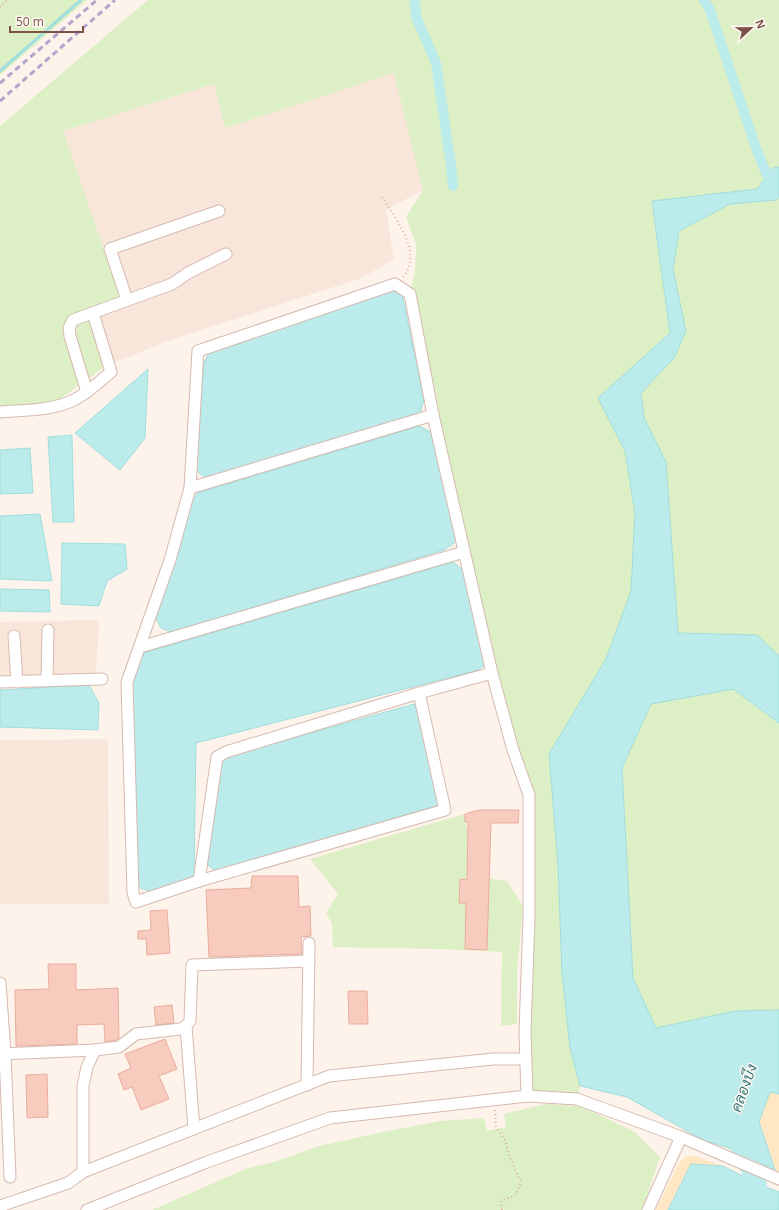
<svg xmlns="http://www.w3.org/2000/svg" width="779" height="1210" viewBox="0 0 779 1210" font-family="'Open Sans',Sarabun,sans-serif">
<rect width="100%" height="100%" fill="#fef3ea"/>
<g fill="#f9e6da">
<polygon points="394,73 423,190 386,210 394,259 362,278 170,340 106,366 63,131 214,84 225,128"/>
<polygon points="99,620 96,673 0,678 0,622"/>
<polygon points="108,739 109,904 0,904 0,740"/>
</g>
<g fill="#ddefc5">
<polygon points="0,0 87,0 0,75"/>
<polygon points="148,0 779,0 779,167 773,168 757,189 652,201 670,333 598,398 625,450 635,513 631,591 606,659 549,754 558,864 562,973 570,1047 580,1086 577,1099 527,1096 529,795 513,750 410,294 415,271 416,244 406,217 423,190 394,73 225,128 214,84 63,131 122,302 89,316 106,366 53,404 0,410 0,126"/>
<polygon points="779,197 779,656 757,635 678,633 666,463 644,418 641,393 674,358 686,331 673,270 679,231 730,204 776,200"/>
<polygon points="733,689 779,723 779,1010 735,1011 656,1028 633,978 622,768 651,704"/>
<polygon points="465,814 465,822 468,832 491,833 489,878 507,881 523,906 517,971 517,1024 501,1026 502,952 437,949 333,947 332,924 326,913 338,894 310,859"/>
<polygon points="545,1104 581,1106 635,1132 660,1157 644,1205 641,1210 152,1210 248,1168 274,1162 319,1146 383,1132 440,1121 484,1118 487,1131 506,1127 504,1114"/>
</g>
<g fill="#ffe7c3">
<polygon points="770,1092 779,1094 779,1172 775,1170 759,1122"/>
<polygon points="687,1156 695,1156 723,1166 691,1164 668,1210 656,1210 680,1161"/>
</g>
<g fill="#bbebea" stroke="#a0dedd">
<polygon points="779,167 779,197 776,200 730,204 679,231 673,270 686,331 674,358 641,393 644,418 666,462 678,633 757,635 779,656 779,723 733,689 651,704 622,768 633,978 656,1028 735,1011 779,1010 779,1094 770,1092 759,1122 775,1170 729,1148 703,1140 627,1097 580,1086 570,1047 562,973 558,864 549,754 606,659 631,591 635,513 625,451 598,398 670,333 652,201 757,189 773,168"/>
<polygon points="392,291 402,294 424,400 420,413 205,478 195,469 204,363 209,353"/>
<polygon points="148,369 145,438 120,470 75,433"/>
<polygon points="419,426 431,432 457,541 444,550 171,632 161,628 156,618 192,501 198,493"/>
<polygon points="72,435 74,522 53,522 48,437"/>
<polygon points="30,448 33,493 0,494 0,450"/>
<polygon points="40,514 52,581 0,579 0,516"/>
<polygon points="62,543 125,544 127,569 107,581 99,606 61,604"/>
<polygon points="453,562 463,570 486,664 478,670 196,743 194,876 181,883 149,891 138,887 131,684 144,653"/>
<polygon points="0,589 49,590 50,612 0,611"/>
<polygon points="89,685 99,703 98,730 0,727 0,690"/>
<polygon points="414,704 418,711 439,805 222,869 214,870 209,866 206,859 221,762 229,756"/>
<polygon points="691,1164 723,1166 758,1184 779,1192 779,1210 668,1210"/>
</g>
<g fill="none" stroke-linecap="round" stroke-linejoin="round">
<polyline stroke="#a0dedd" stroke-width="3" points="0,71 81,0"/>
<g stroke="#bbebea" stroke-width="10">
<polyline points="414,0 417,19 436,63 451,165 453,186"/>
<polyline points="704,0 710,10 756,148 772,188"/>
</g>
<polyline stroke="#bbebea" stroke-width="18" points="736,1130 741,1154 758,1184"/>
</g>
<g fill="#f7cbbe" stroke="#ebad9d">
<polygon points="479,810 519,810 518,823 491,823 487,950 465,949 466,903 459,903 460,879 467,880 468,822 465,822 465,814"/>
<polygon points="252,876 298,876 299,907 310,906 311,936 301,937 302,954 209,957 206,890 251,888"/>
<polygon points="167,910 170,953 147,955 146,939 138,939 138,931 151,930 150,911"/>
<polygon points="48,964 76,964 76,990 118,988 119,1038 116,1040 105,1042 104,1024 77,1025 77,1044 16,1046 15,990 49,989"/>
<polygon points="348,991 367,991 368,1024 349,1024"/>
<polygon points="172,1005 174,1023 156,1025 154,1007"/>
<polygon points="165,1039 177,1069 159,1076 169,1099 141,1110 132,1087 124,1090 118,1074 131,1068 125,1054"/>
<polygon points="47,1074 48,1117 27,1118 26,1075"/>
</g>
<g fill="none" stroke-linecap="round" stroke-linejoin="round">
<g stroke="#d5bab0" stroke-width="13">
<g id="minor">
<polyline points="127,300 110,249 219,211"/>
<polyline points="87,392 70,336 69,328 73,320 172,284 188,273 226,254"/>
<path d="M0,412C24,410 51,411 74,400C88,393 99,382 111,372L93,313"/>
<polyline points="190,488 433,415"/>
<polyline points="14,636 17,682"/>
<polyline points="140,647 464,552"/>
<polyline points="492,673 419,693 445,810 199,881 136,902 133,893 127,682 170,560 190,488 198,351 395,284 410,294 433,415 492,673 513,750 529,795 529,917 525,1032 527,1096"/>
<polyline points="47,681 48,630"/>
<polyline points="0,682 102,679"/>
<polyline points="199,881 217,757 226,752 419,693"/>
<polyline points="0,983 5,1054 10,1177"/>
<polyline points="186,1026 194,1129"/>
<polyline points="0,1054 95,1050 119,1047 136,1034 181,1029 186,1026 190,1021 192,965 309,961"/>
<polyline points="307,1085 309,943"/>
<polyline points="83,1172 329,1076 493,1059 526,1059"/>
<polyline points="0,1206 68,1183 83,1172 83,1086 87,1067 95,1050"/>
<polyline points="87,1210 207,1162 330,1118 527,1096 577,1099 681,1137 779,1179"/>
<polyline points="648,1210 681,1137"/>
</g>
</g>
<g stroke="#ddada0" stroke-width="2" stroke-dasharray="1 3" stroke-linecap="butt">
<polyline points="0,7 7,0"/>
<path d="M382,197C395,218 425,255 402,278"/>
<polyline points="495,1110 496,1127 505,1140 509,1155 521,1182 516,1195 501,1201 502,1210"/>
</g>
<use href="#minor" stroke="#fff" stroke-width="11"/>
<g stroke="#b3a5cb" stroke-width="3" stroke-dasharray="6 4" stroke-linecap="butt">
<polyline points="0,83 97,0"/>
<polyline points="0,101 115,0"/>
</g>
</g>
<g text-anchor="middle" stroke-width="3" stroke-linejoin="round" paint-order="stroke">
<g font-size="15" font-style="italic" fill="#387b7b" stroke="#fff8f2">
<text transform="translate(744 1088) rotate(-70)" y="5">คลองบึง</text>
</g>
</g>
<g transform="translate(751 28) rotate(68)" stroke="#fff8f2" stroke-width="3" paint-order="stroke">
<path d="M0-3L7 15L0 10L-7 15Z" fill="#7d5349"/>
<text y="-6" font-size="11" font-weight="bold" text-anchor="middle" fill="#7d5349">N</text>
</g>
<path d="M10 26v6h73v-6" fill="none" stroke="#7d5349" stroke-width="2"/>
<text x="16" y="26" font-size="12" fill="#7d5349" stroke="#fff8f2" stroke-width="3" paint-order="stroke">50 m</text>
</svg>
